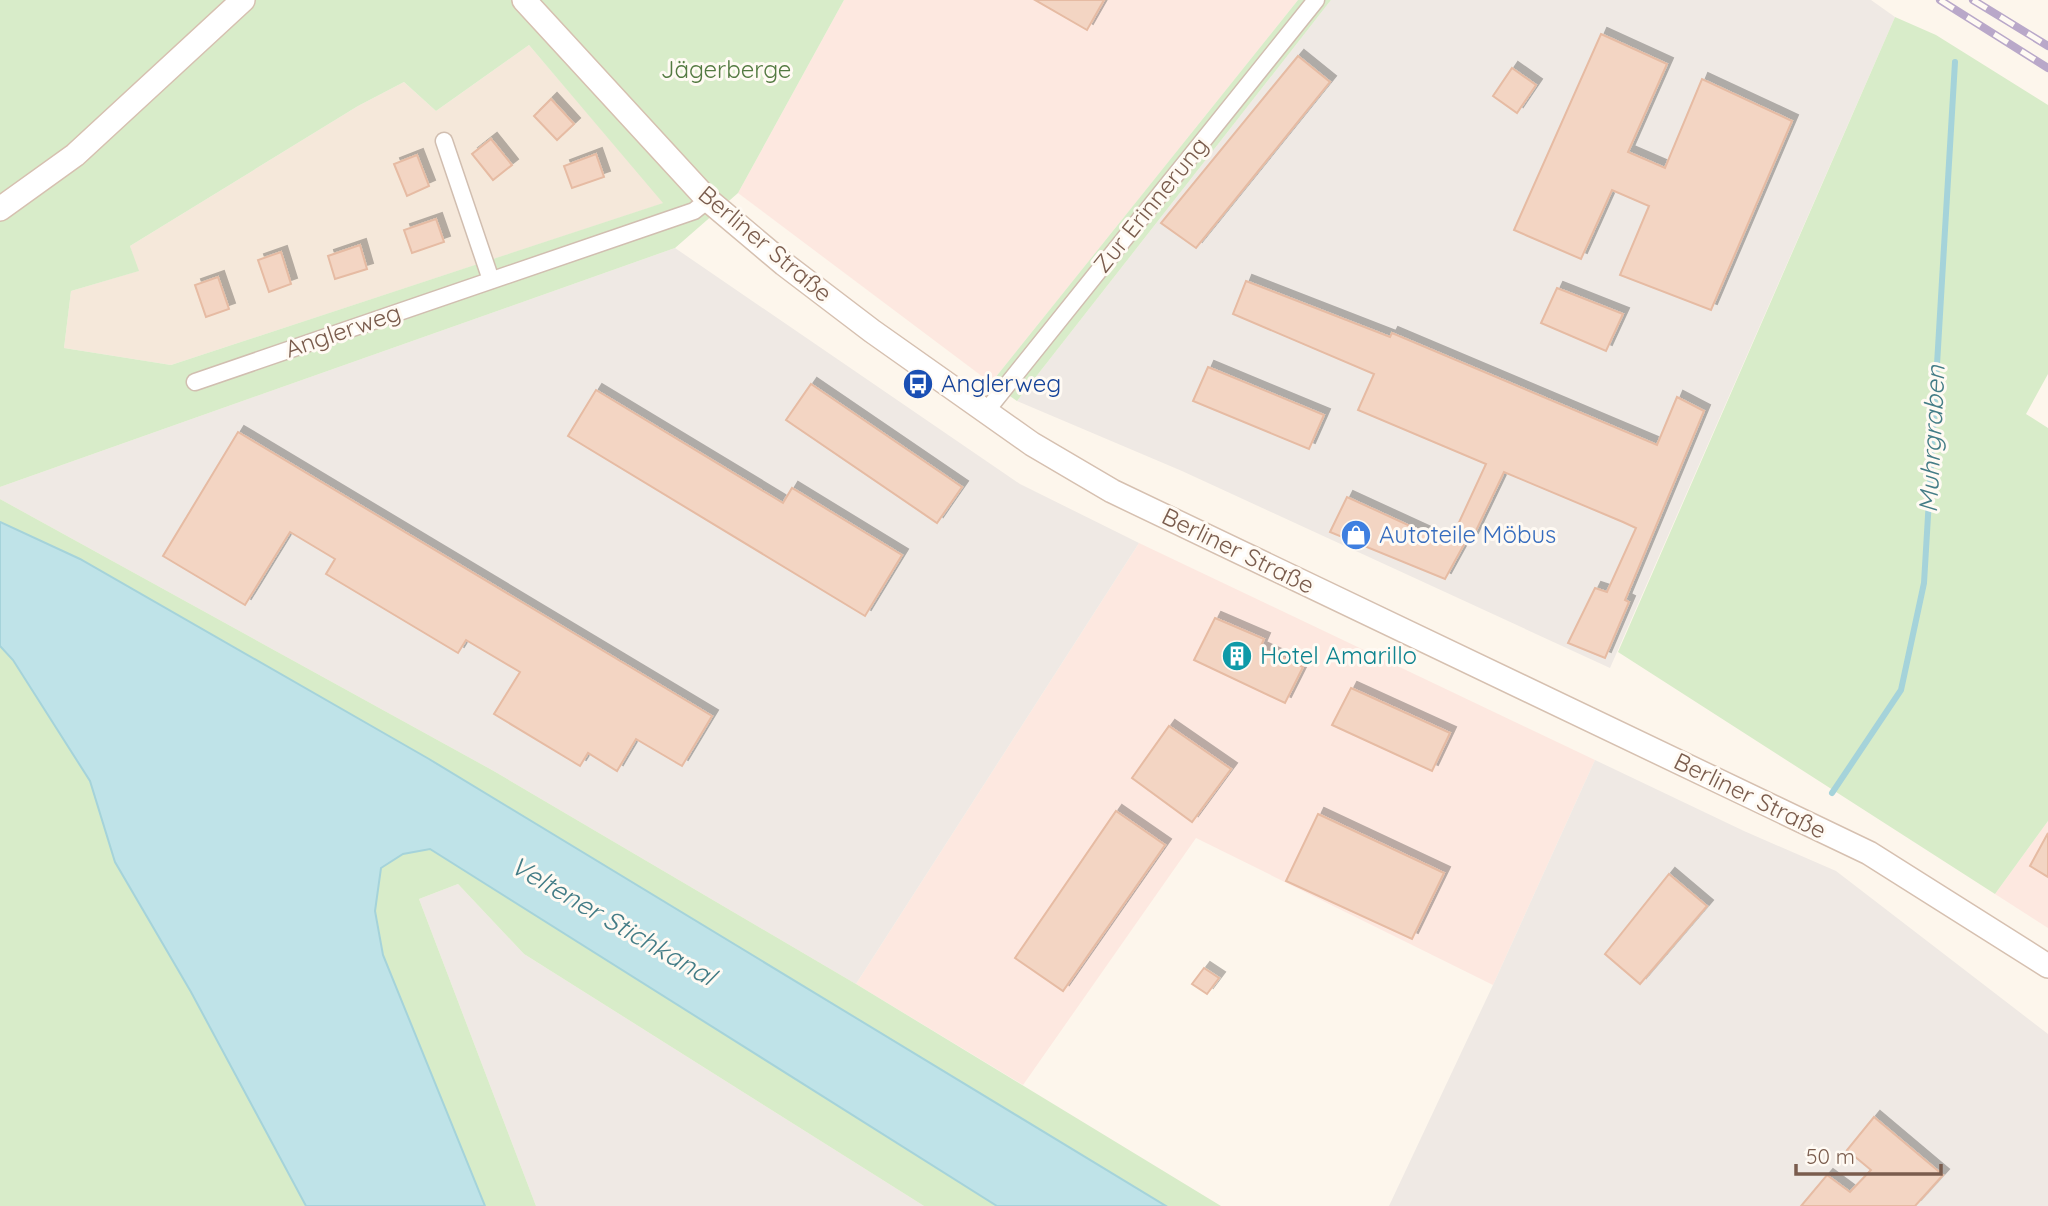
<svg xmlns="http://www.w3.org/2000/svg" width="2048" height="1206" viewBox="0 0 2048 1206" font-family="Quicksand,sans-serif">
<defs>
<filter id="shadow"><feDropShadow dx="6" dy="-6" stdDeviation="0" flood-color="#0004"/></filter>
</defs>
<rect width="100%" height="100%" fill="#fdf6ec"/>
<polygon fill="#f5e8da" points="529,45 664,203 171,365 64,348 71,291 138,271 130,246 358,106 404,82 436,111"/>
<g fill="#fde8e0">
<polygon points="844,0 1298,0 991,383 738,193"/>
<polygon points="1139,543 1595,760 1493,985 1196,838 1023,1085 856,984"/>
<polygon points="2048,821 2048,928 1995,894"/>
</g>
<g fill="#efe9e4">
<polygon points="1331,0 1871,0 1895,17 1610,668 1182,471 1017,401"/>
<polygon points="675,248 1020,484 1139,543 856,984 492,770 0,499 0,487"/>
<polygon points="1595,760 1744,831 1836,871 2048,1034 2048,1206 1389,1206 1493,985"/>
<polygon points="458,884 524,954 924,1206 536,1206 419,899"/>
</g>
<g fill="#d8ecc9" fill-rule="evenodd">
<path d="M0,0H844L738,193L675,248L0,487ZM529,45L663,203L171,365L64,348L71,291L139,271L130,246L358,106L404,82L436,111Z"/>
<polygon points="1298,0 1331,0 1017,401 991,383"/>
<polygon points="1895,17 1936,35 2048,105 2048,374 2026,414 2048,428 2048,821 1995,894 1618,652"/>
<polygon points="0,499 492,770 856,984 1221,1206 1166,1206 429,759 80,559 0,522"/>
<polygon points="0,646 13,660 90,781 115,862 191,992 306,1206 0,1206"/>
<polygon points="430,849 997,1206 924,1206 524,954 458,884 419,899 536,1206 485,1206 383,955 375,911 381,868 403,854"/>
</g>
<polygon fill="#bfe3e8" stroke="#a5d3da" stroke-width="2" points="0,522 80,559 429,759 1166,1206 997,1206 430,849 403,854 381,868 375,911 383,955 485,1206 306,1206 191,992 115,862 90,781 13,660 0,646"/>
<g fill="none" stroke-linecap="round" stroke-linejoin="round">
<polyline stroke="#a5d3da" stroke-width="6" points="1832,793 1901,690 1924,583 1955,62"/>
</g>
<g fill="#f3d5c3" stroke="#e6bba3" stroke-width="2" filter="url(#shadow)">
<polygon points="1035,0 1104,0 1087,30"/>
<polygon points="1601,34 1667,64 1628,152 1665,168 1702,79 1792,121 1711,310 1620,275 1649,206 1612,190 1581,259 1514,230"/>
<polygon points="1298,56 1330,82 1196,248 1161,223"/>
<polygon points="1512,68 1536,85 1517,113 1493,96"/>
<polygon points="551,99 574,124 557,140 534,116"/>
<polygon points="491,139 512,165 493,180 472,154"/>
<polygon points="596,154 604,177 572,188 564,166"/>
<polygon points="417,155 429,186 407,196 394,164"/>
<polygon points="436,219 444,242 412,253 404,230"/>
<polygon points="360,245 367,269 335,279 328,256"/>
<polygon points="281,252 291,284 269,292 258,260"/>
<polygon points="218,277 229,309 206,317 195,285"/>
<polygon points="1246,281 1390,337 1392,333 1657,445 1677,397 1704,411 1625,600 1629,602 1605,658 1568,643 1595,588 1607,592 1636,528 1623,522 1504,472 1472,539 1468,537 1445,579 1330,532 1347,497 1449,544 1486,464 1358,410 1374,374 1233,314"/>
<polygon points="1557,288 1623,314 1606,351 1541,323"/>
<polygon points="1208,367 1324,415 1309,449 1193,401"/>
<polygon points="811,384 962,487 937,523 786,420"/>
<polygon points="596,390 783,503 792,488 902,555 865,616 568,436"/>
<polygon points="238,432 712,716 682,766 636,739 617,771 588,753 580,766 494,714 520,672 466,640 458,653 326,574 335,559 290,532 245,605 163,556"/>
<polygon points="1215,618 1264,639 1260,648 1303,667 1285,703 1194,660"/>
<polygon points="1351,688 1450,733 1432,771 1332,725"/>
<polygon points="1169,726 1231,769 1192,822 1132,778"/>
<polygon points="1116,811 1165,845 1063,991 1015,958"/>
<polygon points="1318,814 1444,873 1412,939 1286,881"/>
<polygon points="2048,833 2048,877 2030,866"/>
<polygon points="1669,874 1707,906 1640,984 1605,954"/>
<polygon points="1204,968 1219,978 1207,994 1192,984"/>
<polygon points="1874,1117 1943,1175 1915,1206 1801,1206 1827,1175 1850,1192 1871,1170 1847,1150"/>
</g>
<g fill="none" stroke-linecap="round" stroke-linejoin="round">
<g stroke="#d1beb0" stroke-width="19">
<g id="street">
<polyline points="444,141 491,280"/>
<polyline points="195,382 694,211 708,200"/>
<polyline points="987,410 1316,0"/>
</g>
</g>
<g stroke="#d6c0b0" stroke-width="26">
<g id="secondary">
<polyline points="524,0 708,200 784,264 872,331 1032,444 1112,491 1869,853 2048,966"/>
<polyline points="0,209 75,155 243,0"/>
</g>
</g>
<use href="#street" stroke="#fff" stroke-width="16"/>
<use href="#secondary" stroke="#fff" stroke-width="23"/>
<g stroke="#b9a8c9" stroke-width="8">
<g id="rail">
<polyline points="1940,0 2048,68"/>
<polyline points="1973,0 2048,46"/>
</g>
</g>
<use href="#rail" stroke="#fffaf3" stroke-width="5" stroke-dasharray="16" stroke-linecap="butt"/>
</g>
<defs>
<g id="bus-disc" transform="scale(1.575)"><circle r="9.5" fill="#1a4fb4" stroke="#fffaf3"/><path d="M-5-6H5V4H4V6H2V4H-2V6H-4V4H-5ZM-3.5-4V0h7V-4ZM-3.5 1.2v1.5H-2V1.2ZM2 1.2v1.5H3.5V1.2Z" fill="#fff"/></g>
<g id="shop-disc" transform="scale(1.575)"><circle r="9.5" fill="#3f7fe0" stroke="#fffaf3"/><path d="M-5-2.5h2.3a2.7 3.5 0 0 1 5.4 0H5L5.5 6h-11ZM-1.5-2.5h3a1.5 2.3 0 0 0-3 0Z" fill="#fff"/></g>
<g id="building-disc" transform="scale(1.575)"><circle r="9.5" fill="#0f9aa8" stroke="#fffaf3"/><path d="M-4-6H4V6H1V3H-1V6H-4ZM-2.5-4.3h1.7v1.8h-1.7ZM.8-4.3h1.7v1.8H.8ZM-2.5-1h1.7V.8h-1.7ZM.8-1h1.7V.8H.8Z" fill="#fff"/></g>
</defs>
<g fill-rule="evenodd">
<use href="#bus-disc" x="918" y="384"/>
<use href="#shop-disc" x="1356" y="535"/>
<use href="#building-disc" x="1237" y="656"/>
</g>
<g text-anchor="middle" stroke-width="6" stroke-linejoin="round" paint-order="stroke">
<g font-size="24" fill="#537a41" stroke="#fffaf3">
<text x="726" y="78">Jägerberge</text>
</g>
<g font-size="24" fill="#7a5c4d" stroke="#fffaf3">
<text transform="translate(1151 205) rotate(-51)" y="8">Zur Erinnerung</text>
<text transform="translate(765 244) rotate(40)" y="8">Berliner Straße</text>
<text transform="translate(343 331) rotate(-19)" y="8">Anglerweg</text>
<text transform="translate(1238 551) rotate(26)" y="8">Berliner Straße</text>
<text transform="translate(1750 796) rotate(26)" y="8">Berliner Straße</text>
</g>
<g font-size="24" fill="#164399" stroke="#fffaf3" text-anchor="start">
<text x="941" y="392">Anglerweg</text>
</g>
<g font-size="24" fill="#366cbe" stroke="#fffaf3" text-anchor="start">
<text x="1379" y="543">Autoteile Möbus</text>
</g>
<g font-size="24" fill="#0d838f" stroke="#fffaf3" text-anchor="start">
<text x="1260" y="664">Hotel Amarillo</text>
</g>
<g font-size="26" font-style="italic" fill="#437c86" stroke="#fffaf3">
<text transform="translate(1932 439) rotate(-87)" y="9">Muhrgraben</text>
<text transform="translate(613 921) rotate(30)" y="9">Veltener Stichkanal</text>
</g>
</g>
<path d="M1796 1164v10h145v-10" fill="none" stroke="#7a5c4d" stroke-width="3.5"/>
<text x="1806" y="1164" font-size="21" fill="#7a5c4d" stroke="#fffaf3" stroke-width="5" paint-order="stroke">50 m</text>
</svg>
